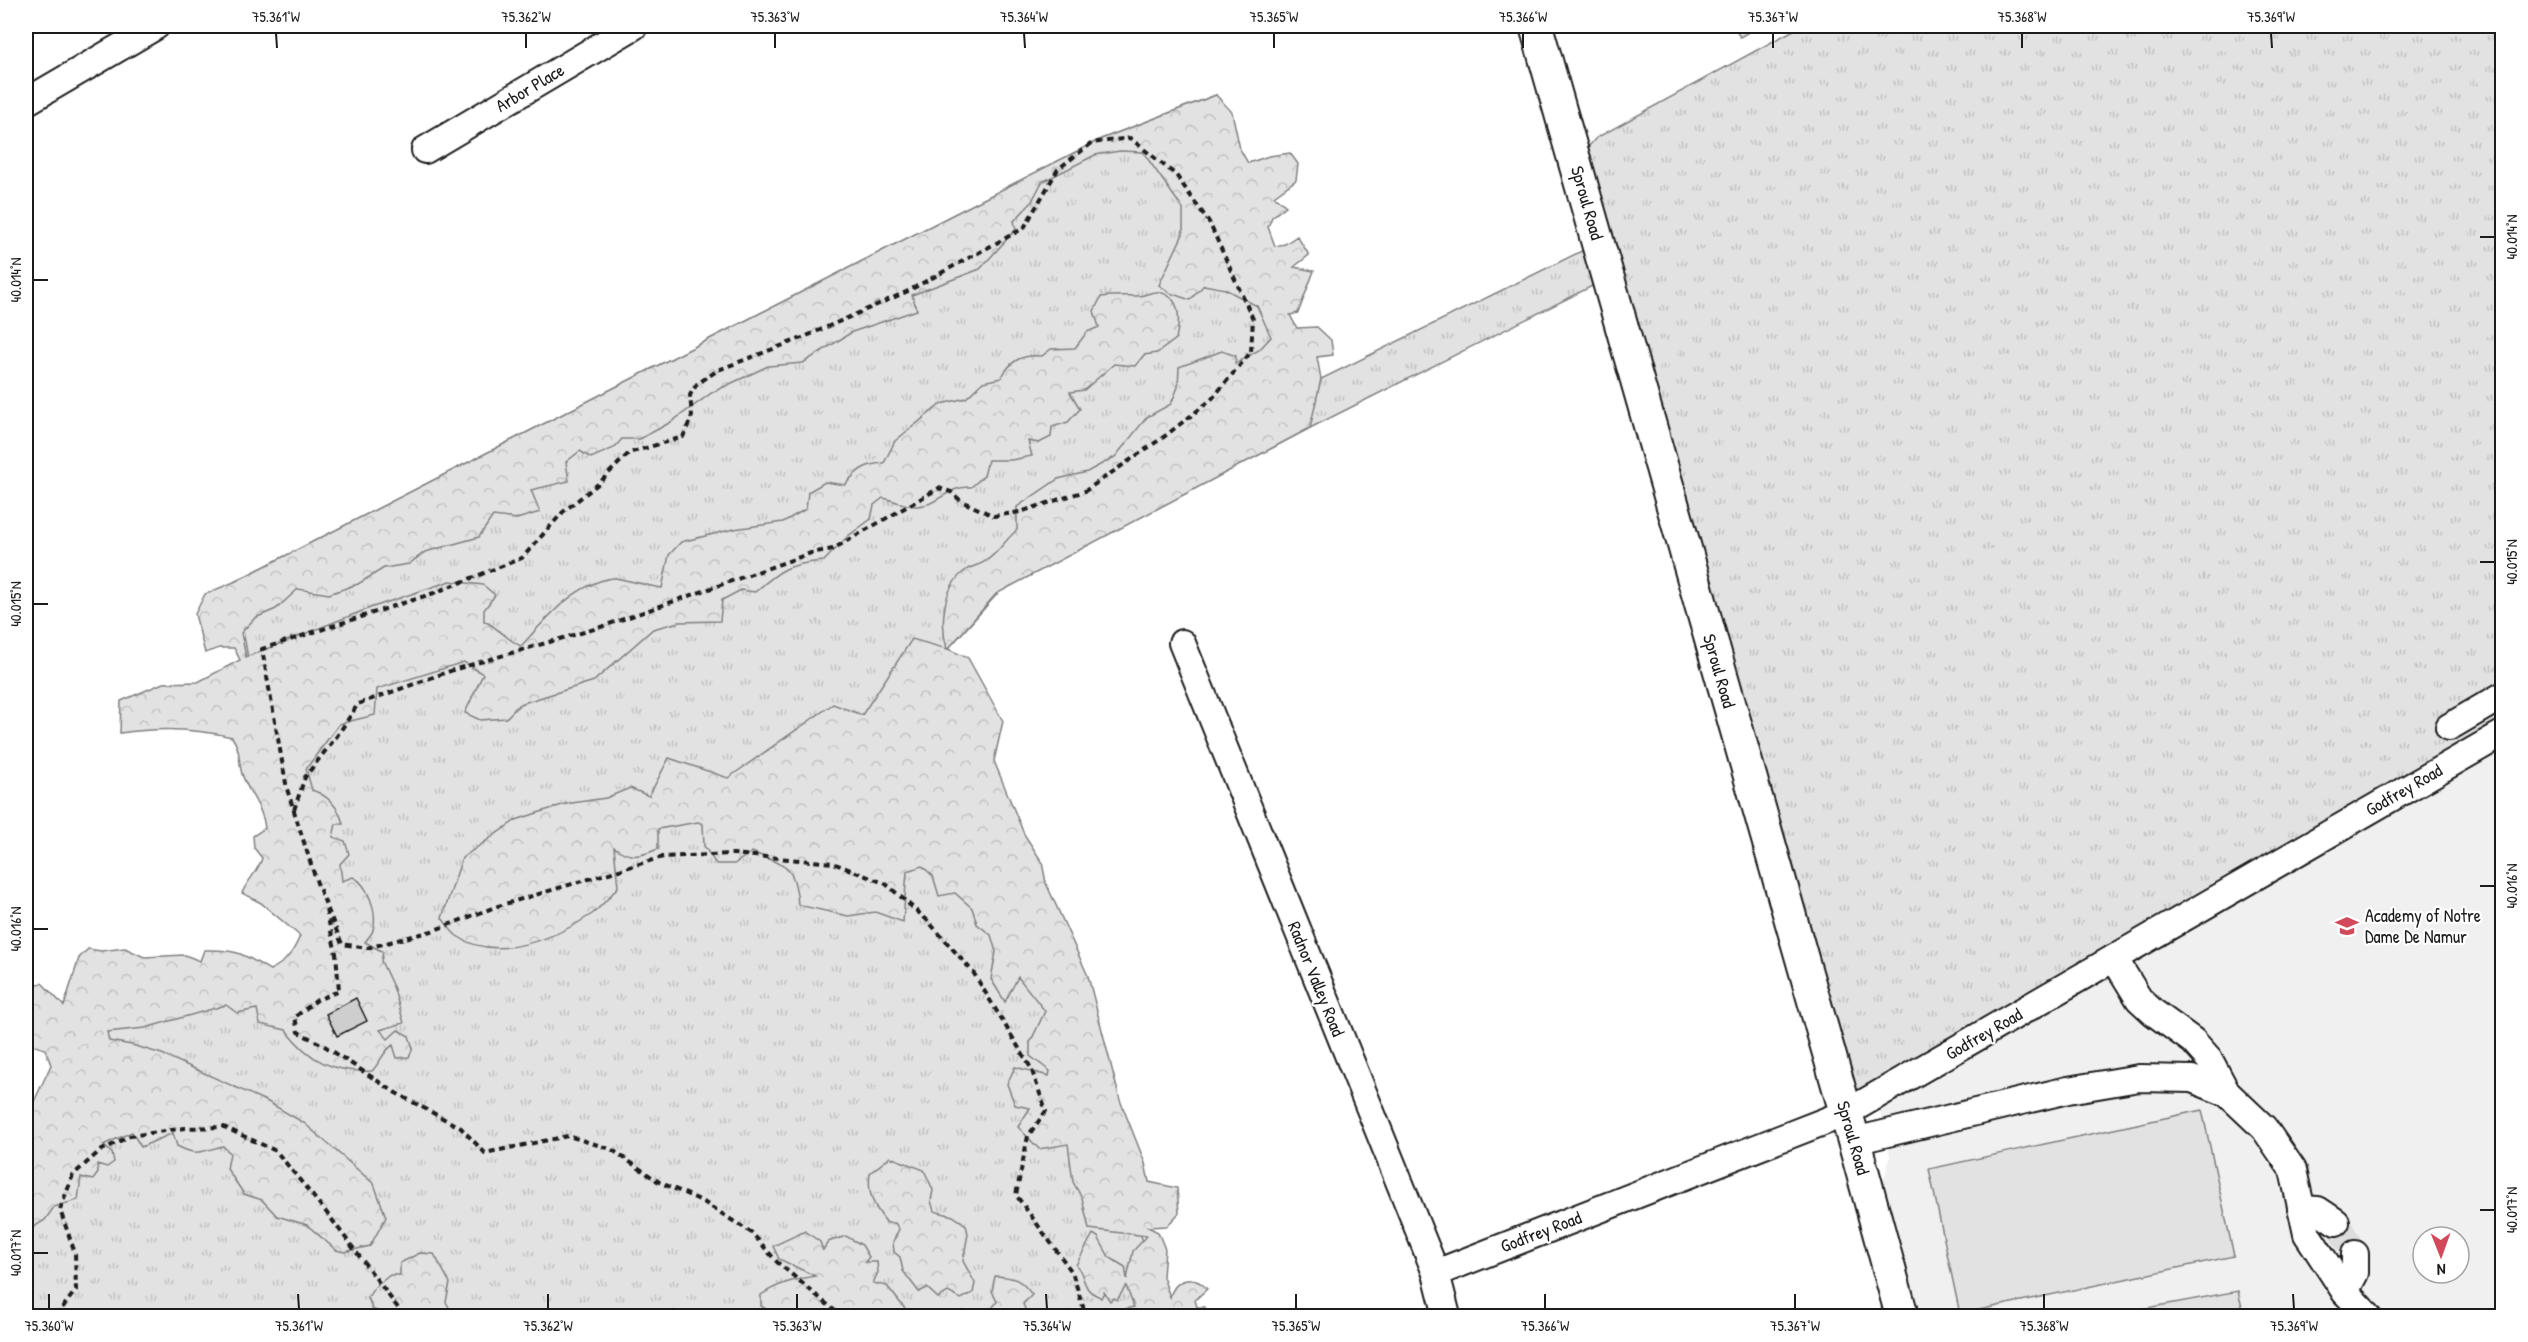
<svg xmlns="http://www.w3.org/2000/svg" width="2528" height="1342" viewBox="0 0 2528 1342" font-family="'Patrick Hand',sans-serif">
<defs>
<pattern id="grass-tufts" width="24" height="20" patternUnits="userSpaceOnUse" patternTransform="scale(1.5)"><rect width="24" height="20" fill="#e2e2e2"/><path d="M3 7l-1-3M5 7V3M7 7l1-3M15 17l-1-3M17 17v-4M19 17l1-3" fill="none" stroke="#c1c1c1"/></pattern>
<pattern id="forest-crowns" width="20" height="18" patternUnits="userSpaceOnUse" patternTransform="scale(1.5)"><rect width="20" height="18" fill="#e2e2e2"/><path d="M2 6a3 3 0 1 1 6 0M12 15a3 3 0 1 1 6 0" fill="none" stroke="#c1c1c1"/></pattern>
</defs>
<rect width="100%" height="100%" fill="#fff"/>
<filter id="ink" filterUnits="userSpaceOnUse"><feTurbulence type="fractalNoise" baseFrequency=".0167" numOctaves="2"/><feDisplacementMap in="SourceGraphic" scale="12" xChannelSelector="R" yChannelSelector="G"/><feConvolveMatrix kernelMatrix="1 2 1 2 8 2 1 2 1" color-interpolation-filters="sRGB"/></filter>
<g filter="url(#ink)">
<path fill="#f0f0f0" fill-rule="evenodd" d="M2502,745V1316H1916L1882,1187L1890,1156L1879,1107ZM2423,1237H2459V1273H2423Z"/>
<polygon fill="url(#grass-tufts)" stroke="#7f7f7f" stroke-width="1.5" points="1801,26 2502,26 2502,734 1846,1113 1606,279 1310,428 999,592 948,649 1069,1003 1166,1316 26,1316 26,1143 85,1006 305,967 234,582 1101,139 1216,95 1297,391 1598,243 1575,162 1596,138"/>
<g fill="url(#forest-crowns)" stroke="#7f7f7f" stroke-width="1.5">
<path d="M1216,95L1232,112L1240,149L1248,163L1269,156L1290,153L1298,164L1296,180L1274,196L1286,206L1272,217L1268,227L1275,246L1285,244L1297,236L1309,255L1294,267L1314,271L1298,313L1290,315L1297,328L1317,327L1331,340L1333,355L1317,357L1321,379L1310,428L996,594L948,649L968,658L1003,721L994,761L1024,834L1042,862L1046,883L1088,976L1120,1100L1145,1163L1149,1182L1177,1188L1179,1213L1167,1226L1148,1227L1158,1232L1165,1249L1163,1277L1170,1297C1175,1278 1194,1274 1207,1289L1195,1300L1197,1307H1205V1316H1118L1121,1310L1134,1307L1126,1286L1117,1300L1114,1298L1110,1301L1104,1292L1101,1298C1097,1294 1092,1295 1088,1289C1082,1281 1084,1273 1076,1265L1093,1234L1098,1237L1109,1257L1125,1267L1127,1279L1133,1251L1147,1236L1089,1229L1082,1198L1073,1182L1068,1144L1039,1149L1018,1127L1030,1108L1015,1105L1007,1084L1015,1067L1049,1076L1050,1071L1030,1056V1043L1045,1011L1018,977L1005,1002L991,979L996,952L991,935L977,924L972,908L955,893L939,896L933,876L922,866L907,871L903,922L875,912L848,916L798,905C795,865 787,867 752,852L734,864H716L704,846L703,824L698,822L658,829V849C639,857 630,859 614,847L618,887C610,896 601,907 592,914C557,938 495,963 457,936C451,932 447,924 442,918L462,858L516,820L565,804L606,798L630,788L649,796L669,758L728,778L833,704L862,715L912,639L947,649C940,624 942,587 966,570C972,566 981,565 987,560C998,553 1006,539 1017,530V507L1058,479L1087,472L1115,457L1147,417L1171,404L1178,387L1179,367L1222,351L1236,356L1235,364L1259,350L1271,337L1257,306L1225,289L1204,285L1190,300L1170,293L1159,285L1183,234V209L1143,152L1120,151L1095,155L1042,182L1031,203L1014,221L1016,229L980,269L912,295L917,310L852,332L803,363L768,366L713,392L671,422L640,439H622L614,448L591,458L580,451L566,462L569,481L531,490L540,512L517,519L493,516L479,537L425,552L409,564L384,568L358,584L329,594L298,589L276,609L255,618L241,633L246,657L370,608L450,581L483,585L495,595L484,610V621C499,628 507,640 521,646C545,620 575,583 613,578C618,577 651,587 662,588L669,555L681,542L734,529L783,522L806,509L808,492L825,482L845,485C857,470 865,464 884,463L895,441L941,404L966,398L983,382L1001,378C1011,360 1022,354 1042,356L1051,349L1075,348L1087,332L1099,327L1094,311L1101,297C1114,295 1126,296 1139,296C1145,296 1151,291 1158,292C1182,296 1180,320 1176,339L1157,353L1144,355L1135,366L1114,364L1084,390L1070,392L1080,409L1068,422L1052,427L1051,437L1039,443L1028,441L1032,456L1011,460H988L984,476L971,487C948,485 937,507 916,506C906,506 893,500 883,498L874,505L871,519L848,536L824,561C788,564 781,569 755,592L741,590L722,600L720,621L679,622L653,629L594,681L520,704L506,718L480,720L465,713L483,674L464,662L377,689L375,715L339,724L306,769L312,790C329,796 339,807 343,824H336L333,837L345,841L349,854L340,864L342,881L353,877C368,884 378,913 373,930C372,934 367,939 365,942L383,952L381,961L394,989L404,1023L380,1030L388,1039L398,1030L409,1036L413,1048L409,1057L397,1058L393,1045C384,1050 380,1063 372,1071C334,1073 309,1061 286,1030L260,1024L257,1009L237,1013L226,1005L145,1028L107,1032L109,1041L132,1045L162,1054L268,1102L304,1123L374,1184L386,1217L370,1246L344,1252L336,1250L307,1225L277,1216L262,1200L244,1194L227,1169L230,1153L223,1146C201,1151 198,1157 177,1146L173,1133L141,1147L132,1132L103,1145L112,1153L114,1162L107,1167L97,1164L98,1173L93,1180L81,1177L78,1200L54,1207L45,1220L26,1232V1105L31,1108L51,1065L45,1049L26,1043V987L42,983L64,1006L79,958L88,949L101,951L125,948L144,957L185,955L200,961L204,950C237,949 243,954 270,970C286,962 293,953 300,936L261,903L242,893C248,879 258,872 262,858L254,848L253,836L265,828C263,807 248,793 242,774C238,760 241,750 232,737C194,728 159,727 120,733L121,701L163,683L198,682L240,660L234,648H219L205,653L195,614L205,594L234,582L1101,139Z"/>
<path d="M890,1157L924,1170L933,1190L931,1201L934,1211L953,1216L966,1225L968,1234L963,1261L975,1283L973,1293L961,1299L948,1292L938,1298L927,1288L919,1292L903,1271L900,1257L894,1252L893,1242L899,1229L895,1223H887C874,1207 867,1194 870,1173Z"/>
<path d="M805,1231L820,1242L823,1250L828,1242L846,1236L862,1245L869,1257L865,1262H877L878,1272L873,1283L887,1286L906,1310L904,1316H788L786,1311L772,1313L761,1306V1295C779,1283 794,1280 815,1276L779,1259L773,1246Z"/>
<polygon points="420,1253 434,1254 450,1283 446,1302 454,1316 472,1314 471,1316 388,1316 372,1309 368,1297 374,1288 390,1275 400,1275 400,1263"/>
<path d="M995,1276C1014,1277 1021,1279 1032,1295L1023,1304L1028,1316H997L992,1308L997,1302L992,1291Z"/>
</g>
<g fill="#e2e2e2" stroke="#7f7f7f" stroke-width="1.5">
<polygon points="1733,26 1759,26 1740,37"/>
<polygon points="2202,1110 2234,1256 1960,1314 1929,1169"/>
<polygon points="2238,1291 2244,1316 2104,1316"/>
</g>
<polygon fill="#cecece" stroke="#1c1c1c" stroke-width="1.5" points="356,998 367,1021 337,1036 326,1014"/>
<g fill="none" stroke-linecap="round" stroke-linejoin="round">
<polyline stroke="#ddd" stroke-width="26" stroke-dasharray="26 13" stroke-linecap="butt" points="2336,1222 2355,1254"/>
<g stroke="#1c1c1c" stroke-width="30">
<g id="minor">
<polyline points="26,102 156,26"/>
<polyline points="425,150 634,26"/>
<polyline points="1182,643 1436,1273 1447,1316"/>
<polyline points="2449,727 2502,696"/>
<polyline points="2114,958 2139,999 2153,1012 2193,1041 2209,1059 2227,1093 2264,1128 2293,1170 2307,1234 2345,1292 2368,1316"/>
<polyline points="1854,1141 2068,1090 2139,1078 2192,1079 2227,1093"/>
<polyline points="2301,1209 2318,1210 2336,1222"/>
<polyline points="1436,1273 1846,1113 2502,734"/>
<polyline points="2345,1292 2355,1273 2355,1254"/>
</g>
</g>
<g stroke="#1c1c1c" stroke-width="36">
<polyline id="major" points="1536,26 1854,1141 1902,1316"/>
</g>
<g stroke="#1c1c1c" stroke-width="4" stroke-dasharray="6 4.5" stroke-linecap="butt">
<polyline points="294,810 305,777 337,736 358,704 456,669 598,628 811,553 833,549 939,488 951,492 961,501 994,516 1020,512 1085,491 1165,436 1211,400 1251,352 1253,319 1209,222 1176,175 1130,138 1092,143 1058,169 1024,228 906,292 802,338 718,370 697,384 690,395 692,416 683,437 629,453 598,484 563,512 522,558 434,593 262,649 287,789 317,883 342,944 367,948 432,931 498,906 663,857 733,854 833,863 886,884 927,920 973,972 1031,1068 1046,1111 1028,1136 1016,1195 1072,1272 1086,1316"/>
<polyline points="326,910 336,953 339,991 317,1000 295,1017 298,1032 323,1045 396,1093 461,1128 485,1153 568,1136 611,1149 659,1182 702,1201 752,1233 777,1262 841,1316"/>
<polyline points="56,1316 76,1290 75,1253 60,1210 73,1175 100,1151 130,1136 185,1128 224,1127 276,1151 330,1217 404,1316"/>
</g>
<use href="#minor" stroke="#fff" stroke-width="26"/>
<use href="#major" stroke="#fff" stroke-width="32"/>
</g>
</g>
<path fill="none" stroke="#1c1c1c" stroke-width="2" d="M276,33L277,48M526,33V48M775,33V48M1024,33L1025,48M1274,33V48M1523,33V48M1773,33V48M2022,33V48M2271,33L2272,48M2480,237H2495M33,280H48M2480,562H2495M33,604H48M2480,886H2495M33,929H48M2480,1210H2495M33,1253H48M49,1294V1309M298,1294L299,1309M548,1294V1309M797,1294V1309M1046,1294L1047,1309M1296,1294V1309M1545,1294V1309M1795,1294V1309M2044,1294V1309M2293,1294L2294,1309"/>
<defs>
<g id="school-bare" transform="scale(1.8)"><path d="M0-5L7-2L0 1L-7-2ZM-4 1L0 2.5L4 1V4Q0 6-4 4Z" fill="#d1495b" stroke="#fff" stroke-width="2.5" paint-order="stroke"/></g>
</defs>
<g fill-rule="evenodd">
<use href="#school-bare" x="2347" y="926"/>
</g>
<g text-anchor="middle" stroke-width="4.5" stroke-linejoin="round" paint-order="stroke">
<g font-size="18" fill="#1c1c1c" stroke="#fff">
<text transform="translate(530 88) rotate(-31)" y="6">Arbor Place</text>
<text transform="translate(1587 203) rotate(74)" y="6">Sproul Road</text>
<text transform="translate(1719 671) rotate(74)" y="6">Sproul Road</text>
<text transform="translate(2404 790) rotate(-30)" y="6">Godfrey Road</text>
<text transform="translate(1316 979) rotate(68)" y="6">Radnor Valley Road</text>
<text transform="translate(1984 1034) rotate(-30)" y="6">Godfrey Road</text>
<text transform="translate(1853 1138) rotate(74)" y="6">Sproul Road</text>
<text transform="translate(1541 1232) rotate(-21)" y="6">Godfrey Road</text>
</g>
<g font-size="18" fill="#1c1c1c" stroke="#fff" text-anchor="start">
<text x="2365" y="922">Academy of Notre<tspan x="2365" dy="21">Dame De Namur</tspan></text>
</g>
</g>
<rect width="2528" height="1342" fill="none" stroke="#fff" stroke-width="66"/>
<g transform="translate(2441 1255) rotate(179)"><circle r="28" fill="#ffffff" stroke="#a4a4a4" stroke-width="1.5"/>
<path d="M0-4.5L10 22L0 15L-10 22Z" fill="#d1495b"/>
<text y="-9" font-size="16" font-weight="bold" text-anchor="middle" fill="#1c1c1c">N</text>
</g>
<rect x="33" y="33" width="2462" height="1276" fill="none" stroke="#1c1c1c" stroke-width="2"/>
<g font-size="15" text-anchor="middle" fill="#1c1c1c">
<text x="276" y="22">75.361°W</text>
<text x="526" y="22">75.362°W</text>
<text x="775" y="22">75.363°W</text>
<text x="1024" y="22">75.364°W</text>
<text x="1274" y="22">75.365°W</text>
<text x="1523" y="22">75.366°W</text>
<text x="1773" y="22">75.367°W</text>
<text x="2022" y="22">75.368°W</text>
<text x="2271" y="22">75.369°W</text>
<text transform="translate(2512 237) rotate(-90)" y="5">40.014°N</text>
<text transform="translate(16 280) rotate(-90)" y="5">40.014°N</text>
<text transform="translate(2512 562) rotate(-90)" y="5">40.015°N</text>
<text transform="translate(16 604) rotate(-90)" y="5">40.015°N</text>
<text transform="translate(2512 886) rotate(-90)" y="5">40.016°N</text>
<text transform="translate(16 929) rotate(-90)" y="5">40.016°N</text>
<text transform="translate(2512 1210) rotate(-90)" y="5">40.017°N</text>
<text transform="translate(16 1253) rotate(-90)" y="5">40.017°N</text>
<text x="49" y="1331">75.360°W</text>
<text x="299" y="1331">75.361°W</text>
<text x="548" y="1331">75.362°W</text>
<text x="797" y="1331">75.363°W</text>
<text x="1047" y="1331">75.364°W</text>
<text x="1296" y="1331">75.365°W</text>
<text x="1545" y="1331">75.366°W</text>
<text x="1795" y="1331">75.367°W</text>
<text x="2044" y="1331">75.368°W</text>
<text x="2294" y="1331">75.369°W</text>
</g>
</svg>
